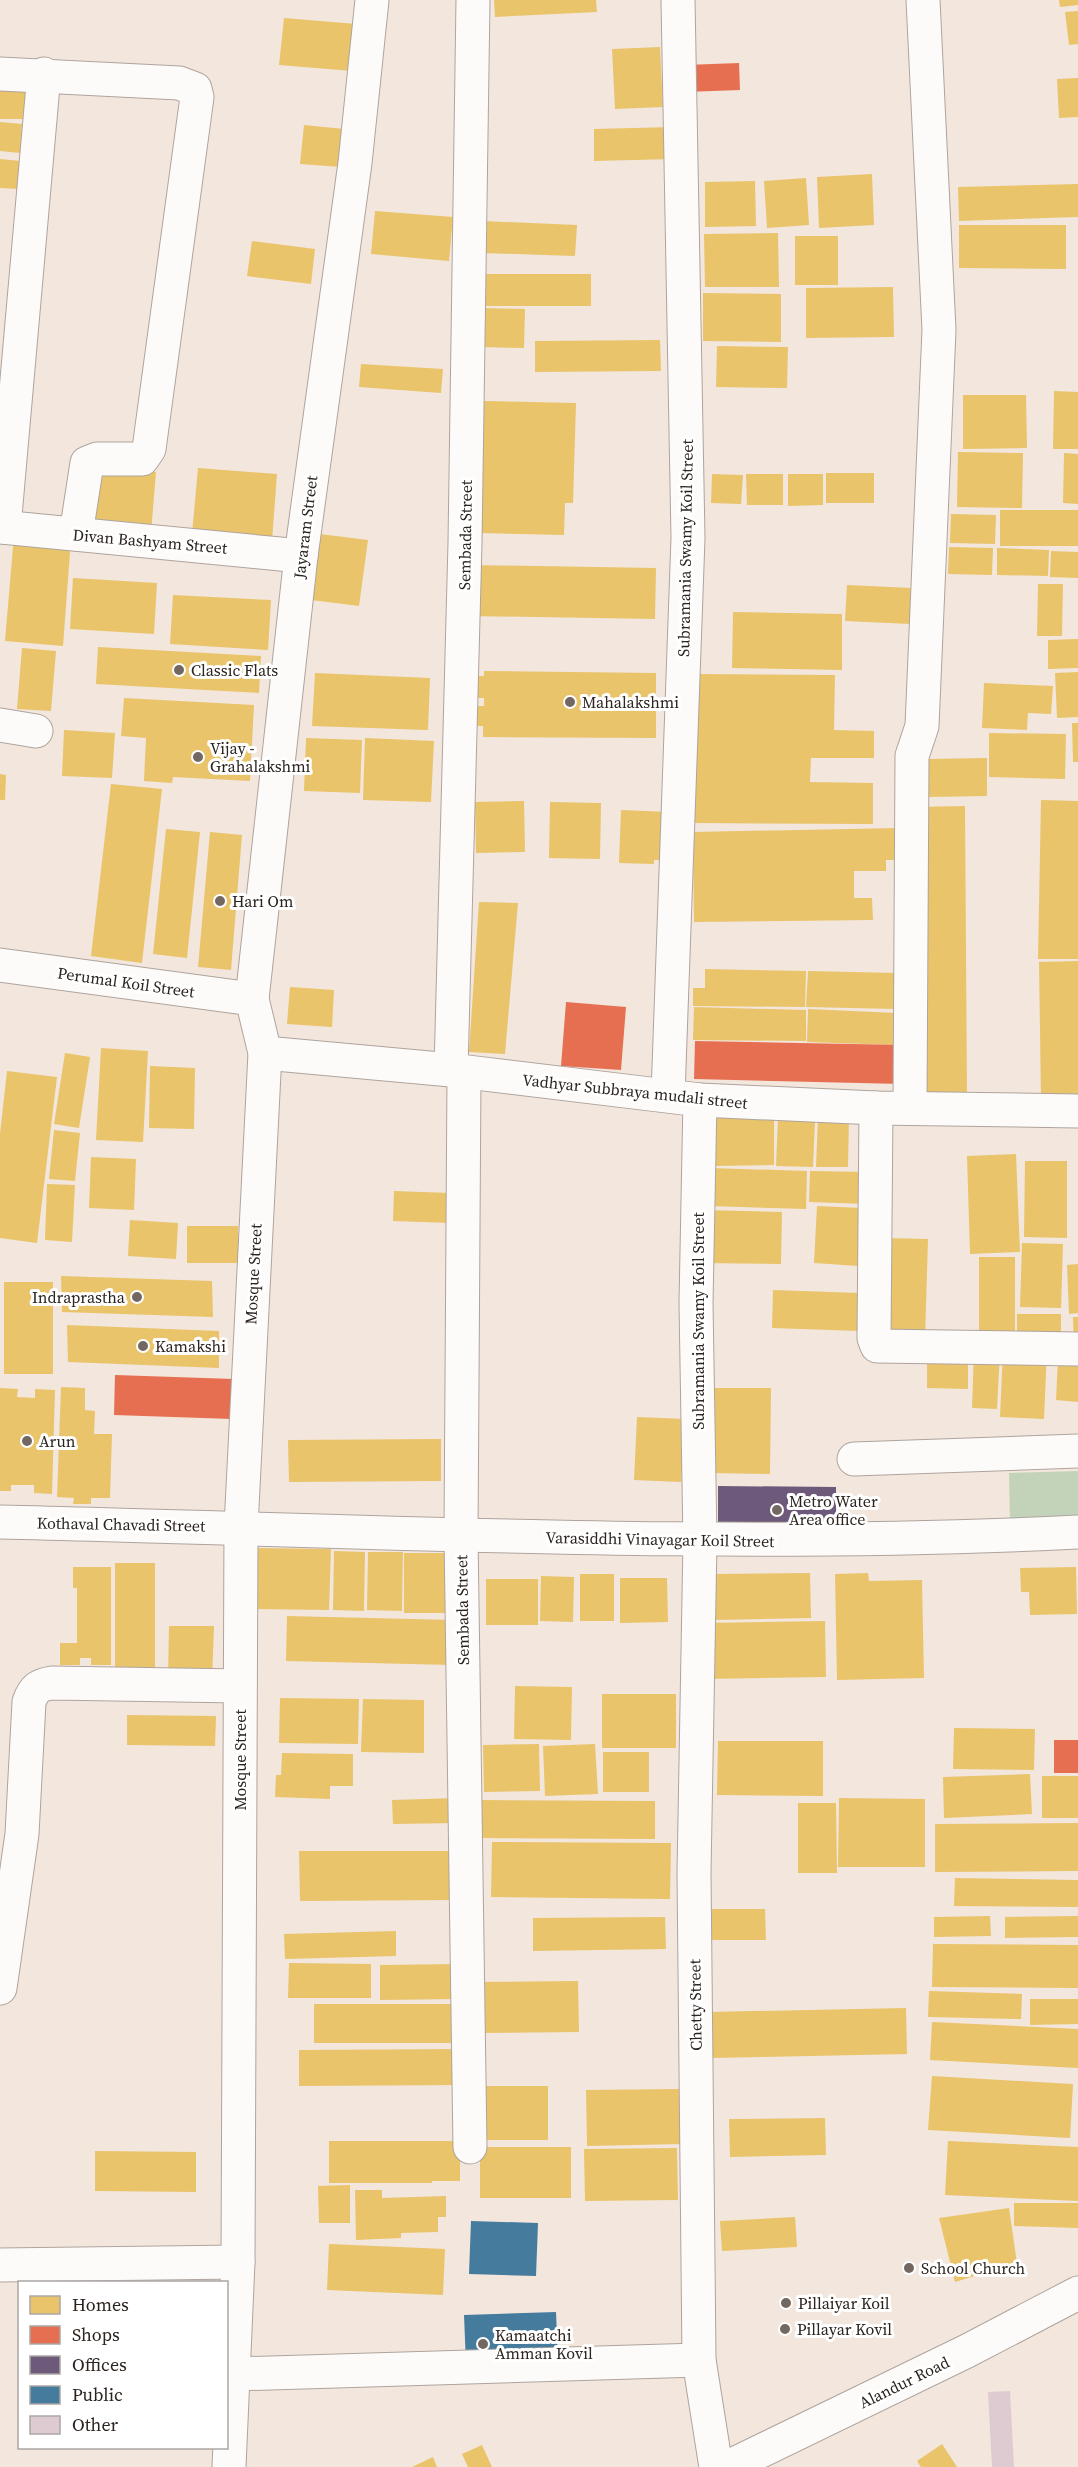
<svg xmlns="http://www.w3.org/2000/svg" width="1078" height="2467" viewBox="0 0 1078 2467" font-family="'Source Serif 4',serif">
<rect width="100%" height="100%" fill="#f3e6dd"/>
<polygon fill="#c3d3ba" points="1078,1471 1078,1519 1010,1521 1009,1473"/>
<g fill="#e9c46a">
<polygon points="494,0 596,0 597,12 495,17"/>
<polygon points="1059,0 1078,0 1078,5 1060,7"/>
<polygon points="1078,11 1078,44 1069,45 1065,12"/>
<polygon points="284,18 356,24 352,71 279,65"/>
<polygon points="660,47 663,107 615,109 612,49"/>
<polygon points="1078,78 1078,117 1059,118 1057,79"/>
<polygon points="0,79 30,80 29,119 0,119"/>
<polygon points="0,122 22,124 20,153 0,151"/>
<polygon points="304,125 344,129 341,167 300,164"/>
<polygon points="673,127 674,159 594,161 594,129"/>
<polygon points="0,159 21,161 19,189 0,188"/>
<polygon points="872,174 874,225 819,228 817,177"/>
<polygon points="806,178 809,225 767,228 764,181"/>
<polygon points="755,181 756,226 705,227 705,182"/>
<polygon points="1078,184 1078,217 959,221 958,187"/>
<polygon points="375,211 453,217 449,261 371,254"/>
<polygon points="483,221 577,225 575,256 482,253"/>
<polygon points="959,225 1066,225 1066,269 959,268"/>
<polygon points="778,233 779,287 705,287 704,234"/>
<rect x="795" y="236" width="43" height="49"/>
<polygon points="252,241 315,249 311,284 247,276"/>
<polygon points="477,274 591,274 591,306 478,306"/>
<polygon points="893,287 894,337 806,338 806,288"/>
<polygon points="703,293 781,294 781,342 703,341"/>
<polygon points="480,308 525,309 524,348 479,347"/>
<polygon points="660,340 661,371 535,372 535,341"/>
<polygon points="717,346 788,347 787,388 716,387"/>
<polygon points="361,364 443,369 441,393 359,387"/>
<polygon points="1054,391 1078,392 1078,449 1053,449"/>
<polygon points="963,395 1026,395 1027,448 963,449"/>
<polygon points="484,401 576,403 573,503 565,503 564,535 481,533"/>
<polygon points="958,452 1023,453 1022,508 957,507"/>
<polygon points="1064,453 1078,454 1078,504 1063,503"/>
<polygon points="91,466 156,472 151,533 86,527"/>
<polygon points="198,468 277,474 272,541 192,534"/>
<rect x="826" y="473" width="48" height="30"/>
<polygon points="712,474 743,475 741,504 711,503"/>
<polygon points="746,474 783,474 783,505 747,505"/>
<polygon points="788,474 823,474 823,505 788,506"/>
<rect x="1000" y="510" width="78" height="36"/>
<polygon points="951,514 996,515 995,544 950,543"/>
<polygon points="320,534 368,540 359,606 311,600"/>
<polygon points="14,535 71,539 63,646 5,641"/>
<polygon points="949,547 993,548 992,575 948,574"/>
<polygon points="997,548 1049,550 1048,576 997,575"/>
<polygon points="1051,551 1078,552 1078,578 1050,577"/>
<polygon points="471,565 656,568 655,619 471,616"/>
<polygon points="73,578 157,583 154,634 70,629"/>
<polygon points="1038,584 1063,584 1062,636 1037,636"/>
<polygon points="847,585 912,588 910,624 845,621"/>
<polygon points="173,595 271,600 268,650 170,644"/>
<polygon points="733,612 842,614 842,670 732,668"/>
<polygon points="1078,639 1078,668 1048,669 1048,640"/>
<polygon points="98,647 261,656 259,693 96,684"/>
<polygon points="22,648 56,651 51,711 17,709"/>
<polygon points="484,671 656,673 656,738 483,737 483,726 477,726 477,706 484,706 484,698 478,698 478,676 484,676"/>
<polygon points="1078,672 1078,717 1057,718 1055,673"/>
<polygon points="315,673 430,678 428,730 312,726"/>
<polygon points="696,674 835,675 834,730 874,731 874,758 811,758 810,782 873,783 873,824 694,823"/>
<polygon points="984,683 1053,686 1051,714 1028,713 1027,730 982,728"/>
<polygon points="124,698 254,705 250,781 173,777 172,783 144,781 146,738 121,736"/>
<polygon points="1072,723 1078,723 1078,762 1073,762"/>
<polygon points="64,730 115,733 112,778 62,776"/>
<polygon points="989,733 1066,734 1065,779 989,777"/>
<polygon points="306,738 362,740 360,793 304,791"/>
<polygon points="365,738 434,741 431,802 363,800"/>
<polygon points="987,758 987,796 928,797 928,759"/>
<polygon points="0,774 6,775 5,800 0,800"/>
<polygon points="111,784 162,789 142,963 91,956"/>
<polygon points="1041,800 1078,801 1078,959 1038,959"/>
<polygon points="524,801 525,852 476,853 475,802"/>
<polygon points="550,802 601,803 600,859 549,858"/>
<polygon points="965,806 967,1096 917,1097 915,807"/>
<polygon points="621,810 669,812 668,860 654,860 654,864 619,863"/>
<polygon points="899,828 899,860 886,860 886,871 854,871 854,898 872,898 873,920 694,922 693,832"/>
<polygon points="166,829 200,832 187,958 153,954"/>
<polygon points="210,832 242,835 231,970 198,967"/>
<polygon points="479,902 518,903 505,1054 469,1052"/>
<polygon points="1078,961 1078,1100 1041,1100 1039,962"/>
<polygon points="705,969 806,971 805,1007 693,1006 693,988 705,988"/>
<polygon points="808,971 897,973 896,1009 806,1007"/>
<polygon points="290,987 334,990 332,1027 287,1024"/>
<polygon points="694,1007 806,1010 806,1041 693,1040"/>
<polygon points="808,1009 897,1013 896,1045 807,1042"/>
<polygon points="101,1048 148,1051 143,1142 96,1140"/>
<polygon points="65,1053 90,1057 79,1128 54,1124"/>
<polygon points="150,1066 195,1068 194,1129 149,1128"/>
<polygon points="7,1071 57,1077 37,1243 0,1238 0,1134"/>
<polygon points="774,1113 774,1165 714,1166 714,1114"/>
<polygon points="818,1117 849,1118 848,1167 816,1167"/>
<polygon points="778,1119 815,1120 813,1167 776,1166"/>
<polygon points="54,1130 80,1133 75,1181 49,1179"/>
<polygon points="1016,1154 1020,1252 970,1254 967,1156"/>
<polygon points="91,1157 136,1159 134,1210 89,1208"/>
<polygon points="1025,1161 1067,1161 1067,1238 1024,1237"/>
<polygon points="710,1168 807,1171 806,1209 709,1206"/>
<polygon points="810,1171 867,1172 866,1204 809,1202"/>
<polygon points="47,1184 75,1185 72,1242 45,1240"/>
<polygon points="394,1191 450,1193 449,1223 393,1221"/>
<polygon points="817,1206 862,1208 858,1266 814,1263"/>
<polygon points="703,1210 782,1212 781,1264 701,1263"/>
<polygon points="130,1220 178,1223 176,1259 128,1256"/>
<rect x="187" y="1226" width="51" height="37"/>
<polygon points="883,1238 928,1239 925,1339 880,1338"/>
<polygon points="1022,1243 1063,1244 1061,1308 1020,1307"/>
<rect x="979" y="1257" width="36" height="74"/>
<polygon points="1078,1264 1078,1313 1069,1314 1067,1265"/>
<polygon points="61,1276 212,1281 213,1317 62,1312"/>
<rect x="4" y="1282" width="49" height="92"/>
<polygon points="773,1290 860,1293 859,1331 772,1328"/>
<polygon points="1017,1314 1061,1314 1061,1343 1017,1344"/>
<polygon points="1073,1317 1078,1317 1078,1347 1074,1348"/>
<polygon points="67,1325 219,1331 219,1368 68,1362"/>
<polygon points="1003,1350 1047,1351 1044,1419 1000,1417"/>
<polygon points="927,1351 968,1352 968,1389 927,1388"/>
<polygon points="974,1351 1000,1352 997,1409 972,1408"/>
<polygon points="1058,1359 1078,1361 1078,1402 1056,1400"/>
<polygon points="61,1387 85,1388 85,1410 95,1411 94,1434 112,1434 110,1498 91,1498 91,1504 73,1504 74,1498 57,1497"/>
<polygon points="0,1388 18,1389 17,1397 35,1398 35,1389 55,1390 52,1494 34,1493 34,1485 11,1485 11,1491 0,1491"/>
<polygon points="711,1388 771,1388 770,1474 710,1473"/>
<polygon points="637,1417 685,1419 681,1482 634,1480"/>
<polygon points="441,1439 441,1481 289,1482 288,1440"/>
<polygon points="254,1548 331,1549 329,1610 252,1609"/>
<polygon points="334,1551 365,1552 364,1611 333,1610"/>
<polygon points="368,1552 403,1552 402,1611 367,1610"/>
<rect x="404" y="1553" width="52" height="60"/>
<rect x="115" y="1563" width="40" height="105"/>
<polygon points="73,1567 111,1567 111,1665 91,1665 91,1658 80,1658 80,1665 60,1665 60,1643 77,1643 77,1588 73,1588"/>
<polygon points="1076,1567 1077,1614 1030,1615 1029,1592 1021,1592 1020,1568"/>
<polygon points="810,1573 811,1618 716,1620 715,1574"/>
<polygon points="868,1573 869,1581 922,1580 924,1678 837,1680 835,1574"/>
<rect x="580" y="1574" width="34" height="47"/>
<polygon points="541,1576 574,1577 573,1622 540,1621"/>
<polygon points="620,1578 667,1578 668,1622 620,1623"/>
<rect x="486" y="1579" width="52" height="46"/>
<polygon points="287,1616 453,1620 452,1665 286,1661"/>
<polygon points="825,1621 826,1677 705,1679 704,1623"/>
<polygon points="169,1626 214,1626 212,1680 168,1679"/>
<polygon points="515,1686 572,1687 571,1740 514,1739"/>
<rect x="602" y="1694" width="74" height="54"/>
<polygon points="280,1698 359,1699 358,1744 279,1743"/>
<polygon points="363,1699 424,1700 424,1753 361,1752"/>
<polygon points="127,1715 216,1716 215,1746 127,1745"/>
<polygon points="954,1728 1035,1729 1034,1770 953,1769"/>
<polygon points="718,1741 823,1741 823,1796 717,1795"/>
<polygon points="539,1744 540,1791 484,1792 483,1745"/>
<polygon points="595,1744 598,1794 545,1796 543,1746"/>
<rect x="603" y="1752" width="46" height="40"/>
<polygon points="282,1753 353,1754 353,1786 330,1786 330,1799 275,1797 276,1775 281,1775"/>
<polygon points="1030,1774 1032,1814 944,1818 943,1777"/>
<rect x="1042" y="1776" width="36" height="42"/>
<polygon points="457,1798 458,1823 393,1824 392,1800"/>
<polygon points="839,1798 925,1799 925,1867 838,1867"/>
<polygon points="481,1800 655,1801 655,1839 480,1838"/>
<polygon points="798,1803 836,1803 837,1873 798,1873"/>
<polygon points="1078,1823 1078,1871 935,1872 935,1824"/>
<polygon points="492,1842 671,1843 670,1899 491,1897"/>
<polygon points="299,1851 456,1851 456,1900 300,1901"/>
<polygon points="955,1878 1078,1880 1078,1907 954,1906"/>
<polygon points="708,1909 765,1909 766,1940 708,1940"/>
<polygon points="990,1916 991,1936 934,1937 934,1917"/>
<polygon points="1078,1916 1078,1937 1005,1938 1005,1917"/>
<polygon points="665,1917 666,1949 533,1951 533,1918"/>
<polygon points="396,1931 396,1956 285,1959 284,1934"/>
<polygon points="933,1944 1078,1945 1078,1988 932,1987"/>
<polygon points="289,1963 371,1964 371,1998 288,1998"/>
<polygon points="459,1964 460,1999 380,2000 380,1965"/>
<polygon points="578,1981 579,2032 476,2033 476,1982"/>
<polygon points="929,1991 1022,1994 1021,2019 928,2017"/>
<polygon points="1030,1999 1078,1999 1078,2024 1030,2025"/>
<rect x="314" y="2004" width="149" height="39"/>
<polygon points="906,2008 907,2054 709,2058 708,2012"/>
<polygon points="932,2022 1078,2029 1078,2068 930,2060"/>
<polygon points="466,2049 466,2085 299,2086 299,2050"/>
<polygon points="932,2076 1073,2084 1070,2138 928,2130"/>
<rect x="475" y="2086" width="73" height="54"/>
<polygon points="681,2089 683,2144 587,2146 586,2090"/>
<polygon points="825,2118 826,2155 730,2157 729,2119"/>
<polygon points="329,2141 460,2141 460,2181 432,2181 432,2183 329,2183"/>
<polygon points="948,2141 1078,2147 1078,2201 945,2195"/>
<rect x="480" y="2147" width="91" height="51"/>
<polygon points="677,2148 678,2200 585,2201 584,2149"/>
<polygon points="95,2151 196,2152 196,2192 95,2191"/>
<polygon points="350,2185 350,2223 319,2223 318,2186"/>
<polygon points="355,2190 382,2190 382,2198 446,2196 446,2217 438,2217 438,2232 401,2233 401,2238 356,2240"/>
<polygon points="1014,2203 1078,2203 1078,2228 1014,2226"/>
<polygon points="1009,2208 1017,2263 955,2282 939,2218"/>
<polygon points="795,2217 797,2247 722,2251 720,2221"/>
<polygon points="329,2244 445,2249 443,2295 327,2290"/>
<polygon points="942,2444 957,2467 921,2467 917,2461"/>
<polygon points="482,2445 492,2467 468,2467 462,2454"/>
<polygon points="433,2457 437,2467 412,2467"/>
</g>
<g fill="#e76f51">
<polygon points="739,63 740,90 686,92 685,65"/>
<polygon points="566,1002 626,1007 621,1070 561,1066"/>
<polygon points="695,1041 903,1045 902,1084 694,1079"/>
<polygon points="115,1375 234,1379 232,1419 114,1415"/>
<rect x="1054" y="1740" width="24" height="33"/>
</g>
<polygon fill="#6d597a" points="718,1486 836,1487 836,1534 718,1533"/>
<g fill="#457b9d">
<polygon points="471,2221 538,2223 536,2276 469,2274"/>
<polygon points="556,2312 558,2360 466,2364 464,2315"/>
</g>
<polygon fill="#decad1" points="1010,2391 1014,2467 992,2467 988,2392"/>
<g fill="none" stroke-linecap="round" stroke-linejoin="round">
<g stroke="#aea49d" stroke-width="35">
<g id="minor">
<polyline points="0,74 179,83 195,89 197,97 149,449 142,459 97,459 87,463 76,534"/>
<polyline points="0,527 301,556"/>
<polyline points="4,527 44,74"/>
<polyline points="0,725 36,731"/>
<polyline points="0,965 252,999"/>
<polyline points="265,1053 451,1070 700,1100 876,1108 1078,1111"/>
<polyline points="451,1070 465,543 473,0"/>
<polyline points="464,1073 461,1536 470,2147"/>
<polyline points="668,1095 688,538 678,0"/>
<polyline points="700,1100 696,1303 700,1541 694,1873 699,2360 716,2467"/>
<polyline points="876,1108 874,1338 877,1346 1078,1349"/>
<polyline points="910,1108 912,756 922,726 939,330 923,0"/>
<polyline points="854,1459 1078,1451"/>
<path d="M0,1522C360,1530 718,1550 1078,1532"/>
<path d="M0,1988L22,1834L29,1702C34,1688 39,1685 52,1683L240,1686"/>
<polyline points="0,2265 238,2262"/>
<polyline points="235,2374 699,2360"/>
<polyline points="728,2467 967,2351 1078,2293"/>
</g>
</g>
<g stroke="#aea49d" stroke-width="35">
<polyline id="major" points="229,2467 238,2262 241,1527 265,1053 252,999 301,556 355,163 372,0"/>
</g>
<use href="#minor" stroke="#fdfbfa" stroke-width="33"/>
<use href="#major" stroke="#fdfbfa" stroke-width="33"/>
</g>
<g fill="#726761" stroke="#fff" stroke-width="2">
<circle cx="179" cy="670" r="6"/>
<circle cx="570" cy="702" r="6"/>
<circle cx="198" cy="757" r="6"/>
<circle cx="220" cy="901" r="6"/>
<circle cx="137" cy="1297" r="6"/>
<circle cx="143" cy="1346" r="6"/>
<circle cx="27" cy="1441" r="6"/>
<circle cx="777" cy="1510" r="6"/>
<circle cx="909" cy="2268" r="6"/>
<circle cx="786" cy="2303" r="6"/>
<circle cx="785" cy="2329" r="6"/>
<circle cx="483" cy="2344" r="6"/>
</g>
<g text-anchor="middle" stroke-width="6" stroke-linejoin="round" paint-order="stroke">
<g font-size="16" fill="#2c231e" stroke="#fff">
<text transform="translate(305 527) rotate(-83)" y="6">Jayaram Street</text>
<text transform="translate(465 535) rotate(-89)" y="6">Sembada Street</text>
<text transform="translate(150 541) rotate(5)" y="6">Divan Bashyam Street</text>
<text transform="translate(685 548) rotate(-89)" y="6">Subramania Swamy Koil Street</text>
<text transform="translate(126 982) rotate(8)" y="6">Perumal Koil Street</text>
<text transform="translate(635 1091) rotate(6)" y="6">Vadhyar Subbraya mudali street</text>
<text transform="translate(253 1274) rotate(-87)" y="6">Mosque Street</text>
<text transform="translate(698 1321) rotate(-90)" y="6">Subramania Swamy Koil Street</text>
<text transform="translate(121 1524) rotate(1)" y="6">Kothaval Chavadi Street</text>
<text transform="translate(660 1539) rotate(1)" y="6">Varasiddhi Vinayagar Koil Street</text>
<text transform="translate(462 1610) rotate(-91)" y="6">Sembada Street</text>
<text transform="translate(240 1760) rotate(-90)" y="6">Mosque Street</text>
<text transform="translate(695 2005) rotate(-91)" y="6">Chetty Street</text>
<text transform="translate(904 2382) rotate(-26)" y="6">Alandur Road</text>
</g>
<g font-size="16" fill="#2c231e" stroke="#fff" text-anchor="start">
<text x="191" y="676">Classic Flats</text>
<text x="582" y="708">Mahalakshmi</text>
<text x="210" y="754">Vijay -<tspan x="210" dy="18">Grahalakshmi</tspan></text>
<text x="232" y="907">Hari Om</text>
<text x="125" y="1303" text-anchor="end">Indraprastha</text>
<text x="155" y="1352">Kamakshi</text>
<text x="39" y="1447">Arun</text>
<text x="789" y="1507">Metro Water<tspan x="789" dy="18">Area office</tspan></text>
<text x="921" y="2274">School Church</text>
<text x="798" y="2309">Pillaiyar Koil</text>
<text x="797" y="2335">Pillayar Kovil</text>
<text x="495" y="2341">Kamaatchi<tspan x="495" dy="18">Amman Kovil</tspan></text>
</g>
</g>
<rect x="18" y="2281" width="210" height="168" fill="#ffffff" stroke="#aba7a5" stroke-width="1.5"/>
<rect x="30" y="2296" width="30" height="18" fill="#e9c46a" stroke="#aba7a5" stroke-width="1.5"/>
<text x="72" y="2311" font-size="18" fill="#2c231e">Homes</text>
<rect x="30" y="2326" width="30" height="18" fill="#e76f51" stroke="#aba7a5" stroke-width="1.5"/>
<text x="72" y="2341" font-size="18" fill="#2c231e">Shops</text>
<rect x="30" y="2356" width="30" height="18" fill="#6d597a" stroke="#aba7a5" stroke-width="1.5"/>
<text x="72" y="2371" font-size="18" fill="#2c231e">Offices</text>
<rect x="30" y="2386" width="30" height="18" fill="#457b9d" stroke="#aba7a5" stroke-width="1.5"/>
<text x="72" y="2401" font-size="18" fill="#2c231e">Public</text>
<rect x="30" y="2416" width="30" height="18" fill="#decad1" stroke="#aba7a5" stroke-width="1.5"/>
<text x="72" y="2431" font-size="18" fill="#2c231e">Other</text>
</svg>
